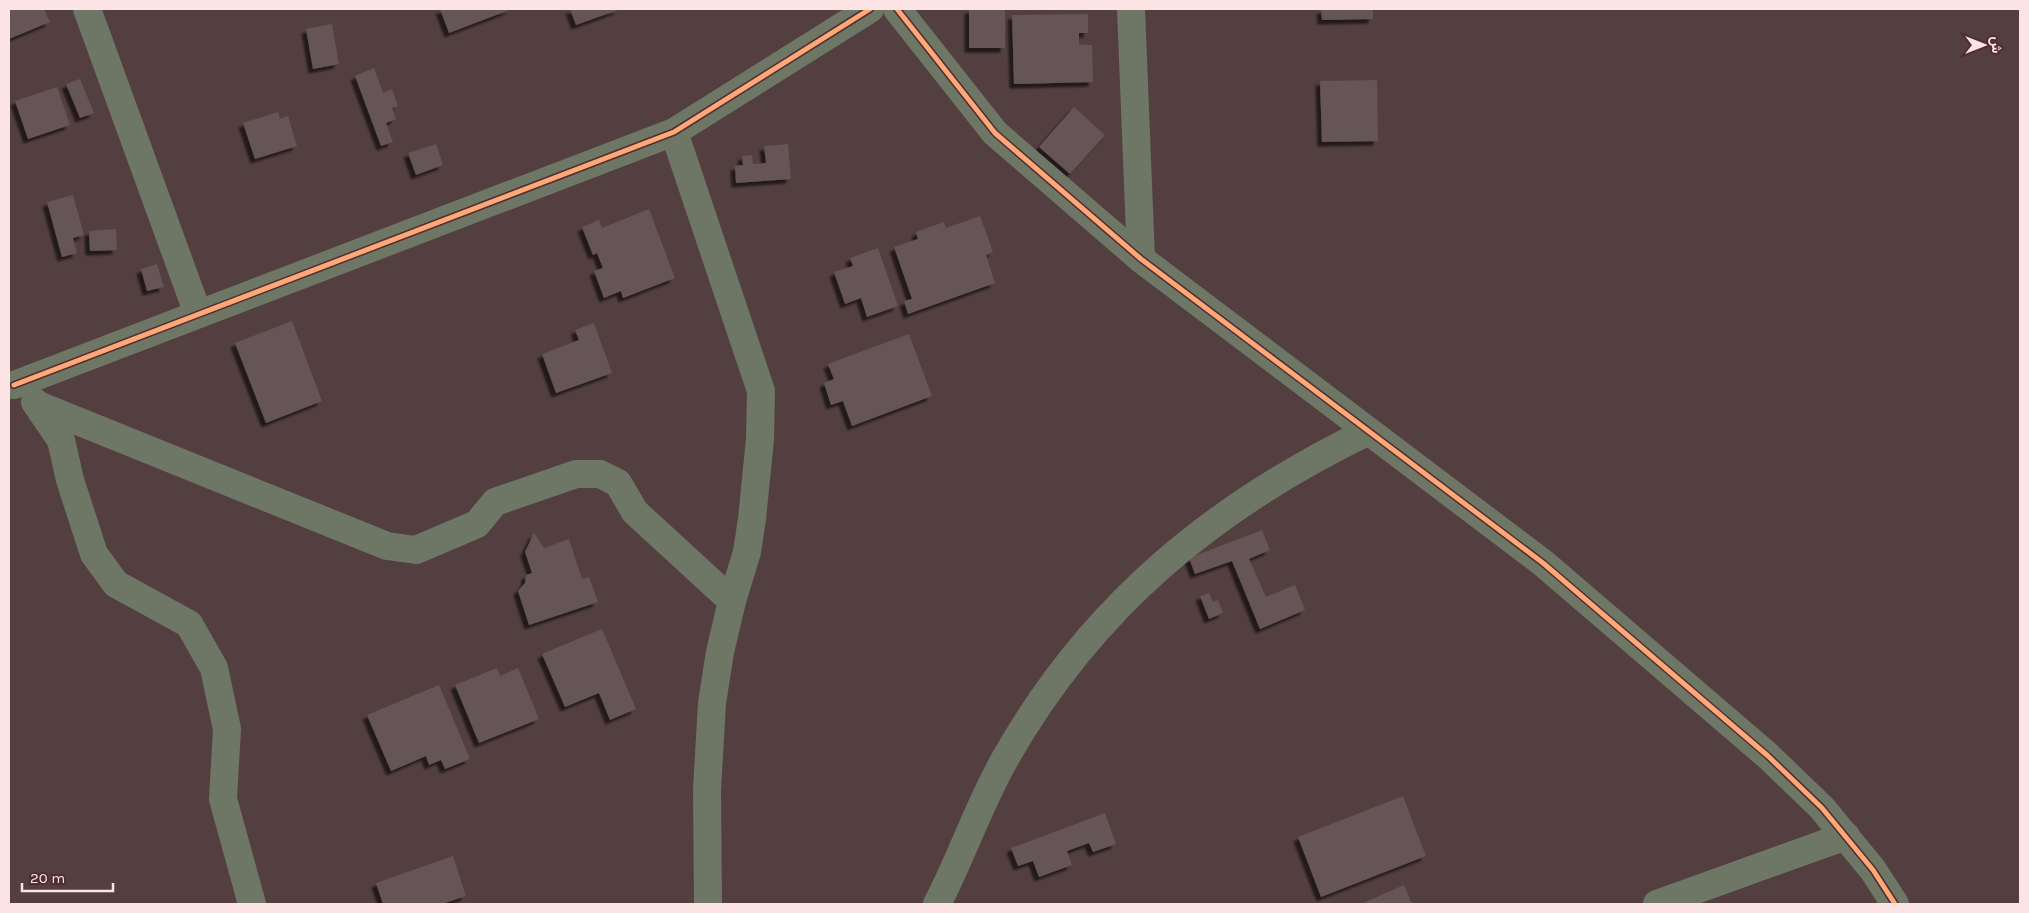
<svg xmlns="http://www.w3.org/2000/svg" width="2029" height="913" viewBox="0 0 2029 913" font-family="Karla,Vazirmatn,sans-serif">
<defs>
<filter id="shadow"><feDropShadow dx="-4.5" dy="4.5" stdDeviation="1" flood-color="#0009"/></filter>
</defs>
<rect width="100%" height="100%" fill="#543f40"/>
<g fill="#655456" filter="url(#shadow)">
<polygon points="9,9 44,9 50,22 9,39"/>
<polygon points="440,9 512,9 449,33"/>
<polygon points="570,9 621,9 576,25"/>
<rect x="969" y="9" width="36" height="39"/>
<polygon points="1321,9 1373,9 1373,19 1322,20"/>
<polygon points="1088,14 1088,33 1079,33 1079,45 1092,45 1093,82 1014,84 1012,15"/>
<polygon points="332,24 339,64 313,69 306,29"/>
<polygon points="374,68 383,93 392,89 398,106 392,108 396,119 386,123 393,142 381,146 355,76"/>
<polygon points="80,79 94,113 80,118 66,84"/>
<polygon points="1377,80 1378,141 1322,142 1320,81"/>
<polygon points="57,87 70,125 28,139 15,101"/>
<polygon points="1074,107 1105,135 1070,174 1039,147"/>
<polygon points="278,112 280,119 288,116 297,146 255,159 243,123"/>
<polygon points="436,144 443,165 416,175 408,153"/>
<polygon points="788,144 791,179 736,183 735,166 743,165 742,156 752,155 753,164 766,163 764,146"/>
<polygon points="73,195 84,235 73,238 77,253 62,257 47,202"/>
<polygon points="649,209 675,278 623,298 621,291 604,298 594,271 603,268 597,253 593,255 582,227 599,220 602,228"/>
<polygon points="980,216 993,252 986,255 995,283 908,314 904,301 912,299 894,247 918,239 916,232 944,222 946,228"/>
<polygon points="116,229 117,250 90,251 89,231"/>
<polygon points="878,248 898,306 867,317 861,298 845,304 834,272 853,266 850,258"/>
<polygon points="157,264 164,287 147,291 141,269"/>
<polygon points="292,321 322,401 266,423 235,343"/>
<polygon points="594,323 612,373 556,393 542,354 579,340 575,330"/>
<polygon points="909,334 932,396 852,426 843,401 831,405 824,383 834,379 828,364"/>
<polygon points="1262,530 1270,550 1249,559 1266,597 1295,585 1305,610 1260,629 1232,561 1195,574 1189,558"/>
<polygon points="534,533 544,548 569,539 582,579 589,577 598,602 529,625 518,591 525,583 526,575 532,573 525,552"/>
<polygon points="1209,593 1213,602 1218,600 1223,613 1209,619 1200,596"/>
<polygon points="602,629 636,709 610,720 599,693 565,707 542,654"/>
<polygon points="497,668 500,676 518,668 539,719 479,743 455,685"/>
<polygon points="439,685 470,759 445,769 441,760 429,765 426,756 391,771 367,715"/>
<polygon points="1403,796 1426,856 1321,897 1298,837"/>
<polygon points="1105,813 1116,844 1093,852 1089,843 1067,851 1072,865 1039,877 1033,861 1018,866 1011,848"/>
<polygon points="453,856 466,896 442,904 383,904 376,883"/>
<polygon points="1404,885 1412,904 1361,904"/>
</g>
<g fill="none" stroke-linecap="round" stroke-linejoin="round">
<g stroke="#6e7766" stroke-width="28">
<polyline points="87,9 198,314"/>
<polyline points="897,9 995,133 1141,259 1543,563 1768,756 1822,808 1873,870 1895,904"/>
<polyline points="1131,9 1141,259"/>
<polyline points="674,132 761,391 760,439 752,519 747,552 732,601 720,652 712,703 707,790 708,904"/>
<polyline points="14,385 674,132 870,9"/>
<polyline points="35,402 61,440 70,480 94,554 116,584 189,624 214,668 227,729 223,799 252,904"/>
<polyline points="38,405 387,546 416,550 477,524 495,502 576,474 600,474 618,483 635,512 732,601"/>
<path d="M937,904C962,856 979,804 1006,757C1092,606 1213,507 1367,432"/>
<polyline points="1657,904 1846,836"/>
</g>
<g stroke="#512d2e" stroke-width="8">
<g id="cycleway">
<polyline points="897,9 995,133 1141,259 1543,563 1768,756 1822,808 1873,870 1895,904"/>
<polyline points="14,385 674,132 870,9"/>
</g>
</g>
<use href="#cycleway" stroke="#fea87a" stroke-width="5"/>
</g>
<rect width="2029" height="913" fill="none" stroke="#fce4e4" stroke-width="20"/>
<g transform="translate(1984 45) rotate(90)" stroke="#512d2e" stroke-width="4" paint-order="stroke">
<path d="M0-4L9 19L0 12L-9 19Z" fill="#fce4e4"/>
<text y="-8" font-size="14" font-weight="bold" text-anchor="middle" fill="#fce4e4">ش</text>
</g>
<path d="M22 883v8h91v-8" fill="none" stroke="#fce4e4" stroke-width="2.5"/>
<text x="30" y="883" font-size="15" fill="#fce4e4" stroke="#512d2e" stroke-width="4" paint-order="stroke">20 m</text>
</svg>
